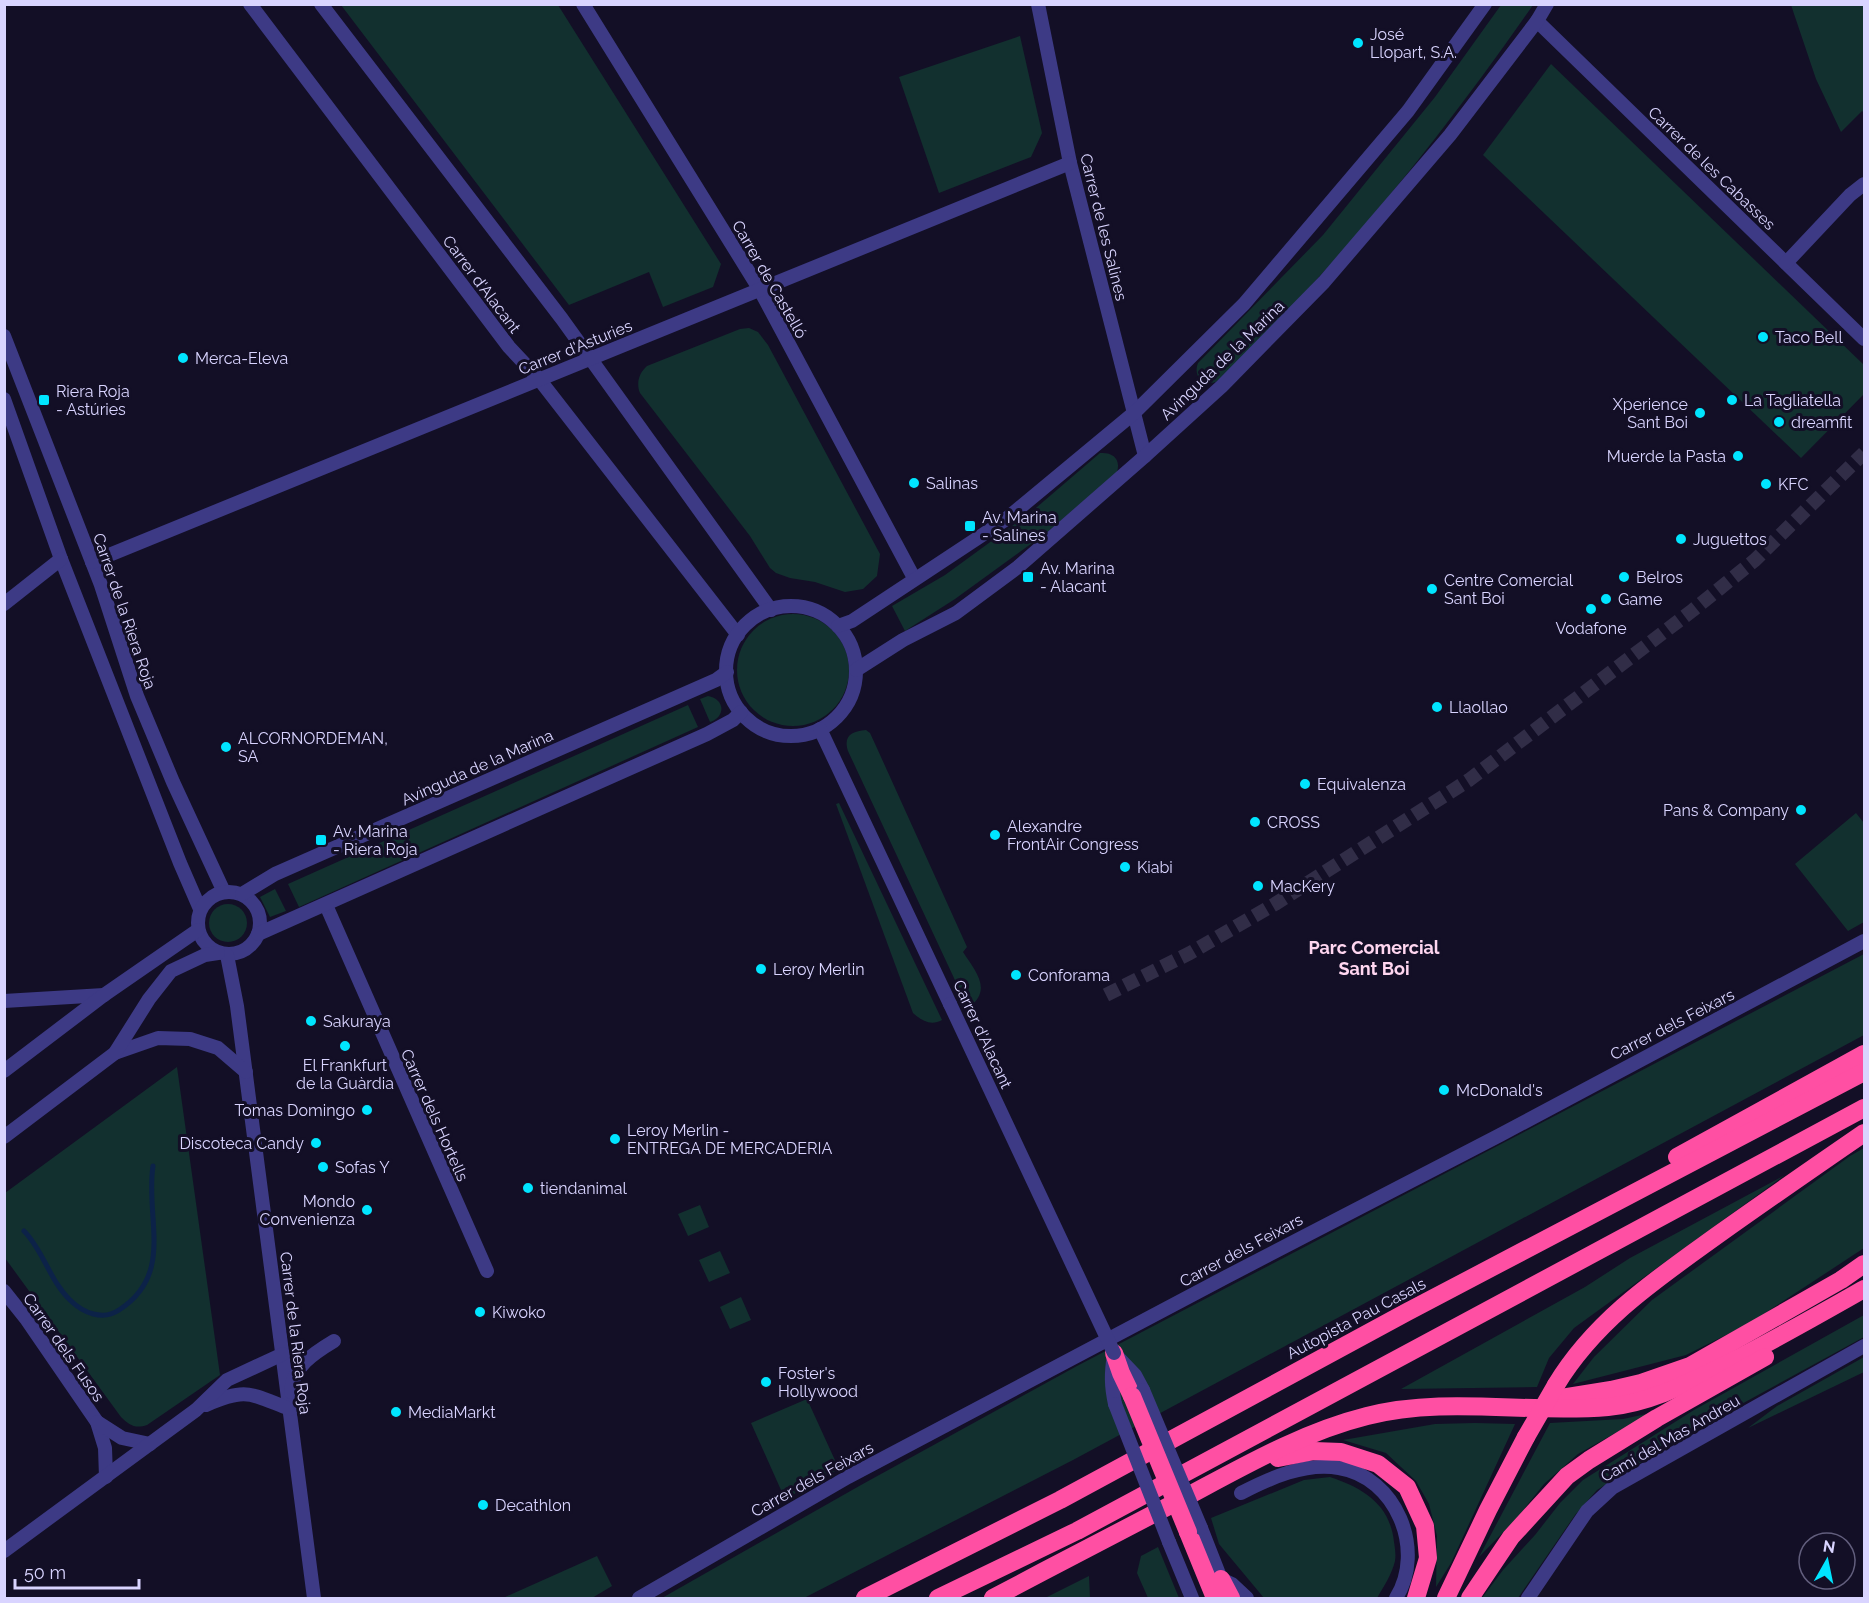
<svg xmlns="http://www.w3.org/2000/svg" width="1869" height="1603" viewBox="0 0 1869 1603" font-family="Raleway,sans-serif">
<rect width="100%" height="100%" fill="#130f26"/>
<g fill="#12302f">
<polygon points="341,5 558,5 721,264 713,287 663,307 649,272 569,305"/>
<path d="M1501,5H1533C1439,140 1336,269 1216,382C1202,386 1193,376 1198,363L1323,235L1435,97Z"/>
<polygon points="1791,5 1864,5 1864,113 1862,111 1841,132 1816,79"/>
<polygon points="1020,36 1042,133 1031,157 939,193 899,77"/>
<polygon points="1551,64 1864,365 1864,394 1801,458 1483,155"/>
<path d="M749,328L758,332L768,345L880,554L877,576L863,589L845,592L815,582L790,578L776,573L770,568L750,536L640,393C636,383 639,373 647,366L740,329Z"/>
<path d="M1100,453C1113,452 1121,459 1117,472L1050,530L955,599L905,631L892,606L945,575L1030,513Z"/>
<circle cx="793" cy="670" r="56"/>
<path d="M708,696C725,699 726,717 710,722L700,699Z"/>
<polygon points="688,705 698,727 299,907 288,884"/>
<path d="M866,730L870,733L876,746L967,947L963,952C976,972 993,990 968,1008L848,751C843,736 852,731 866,730Z"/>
<path d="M839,803L942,1020C931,1026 922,1021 913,1013L836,804Z"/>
<polygon points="1856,813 1864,823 1864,922 1848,931 1795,864"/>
<polygon points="275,889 286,911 270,917 260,897"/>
<circle cx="228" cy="923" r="19"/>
<polygon points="1864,954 1864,1035 1073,1460 804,1598 662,1598 861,1485 1077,1366"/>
<path d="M177,1067L220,1375L147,1425C135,1429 129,1425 121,1417L5,1258V1193Z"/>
<polygon points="1864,1148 1864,1248 1750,1323 1686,1355 1573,1384 1594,1357 1652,1300 1850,1156"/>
<polygon points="1785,1175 1574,1328 1549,1358 1537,1387 1401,1389 1585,1287 1630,1258"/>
<polygon points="700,1205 709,1227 688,1236 678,1214"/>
<polygon points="720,1251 730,1273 709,1282 699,1260"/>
<polygon points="741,1297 751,1320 730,1329 720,1307"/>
<polygon points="1864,1315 1864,1337 1683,1436 1597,1490 1575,1515 1518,1598 1482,1598 1503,1570 1535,1535 1560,1503 1583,1480 1694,1410"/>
<polygon points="1864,1357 1864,1372 1748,1428 1777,1406"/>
<polygon points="807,1399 839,1469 785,1499 751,1423"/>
<polygon points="1651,1413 1578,1454 1544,1484 1516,1519 1479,1557 1550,1423 1623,1419"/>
<polygon points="1475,1423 1515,1424 1451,1563 1436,1587 1437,1536 1429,1504 1416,1481 1386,1453 1343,1440 1435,1424"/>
<path d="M1330,1477C1363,1488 1390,1504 1394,1542C1395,1548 1396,1555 1395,1561C1392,1574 1384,1586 1377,1598H1264L1219,1544L1211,1518L1304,1480Z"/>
<polygon points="1158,1547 1179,1598 1148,1598 1137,1573 1141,1556"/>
<polygon points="597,1556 612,1586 592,1598 503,1598"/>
<polygon points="1089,1576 1090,1598 1045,1598"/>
</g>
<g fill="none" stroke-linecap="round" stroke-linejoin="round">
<path stroke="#0c2248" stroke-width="5" d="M24,1231C43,1250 50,1281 70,1300C83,1313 103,1321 119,1310C175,1274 145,1218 153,1166"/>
<polyline stroke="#312d47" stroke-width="14" stroke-dasharray="14 7" stroke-linecap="butt" points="1106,995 1190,953 1275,904 1469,780 1693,610 1755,560 1864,453"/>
<g stroke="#3d3a85" stroke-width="14">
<polyline points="250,4 509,347 539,379 738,635"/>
<polyline points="321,4 562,319 771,610"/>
<polyline points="583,4 760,290 914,578"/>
<polyline points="1038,4 1070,163 1145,456"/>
<polyline points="1537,21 1864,339"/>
<polyline points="1786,263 1850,195 1864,184"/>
<polyline points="4,336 101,585 137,696 173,782 224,892"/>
<polyline points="4,399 61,559 180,863 200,909"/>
<polyline points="92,562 1070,163"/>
<polyline points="4,604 61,559"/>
<circle cx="791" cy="671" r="65"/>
<polyline points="838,626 852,621 1005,520 1134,413 1244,304 1408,111 1485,4"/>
<polyline points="856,670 903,640 956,613 1018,567 1145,456 1222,386 1324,282 1450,135 1537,21 1547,4"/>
<polyline points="820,729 950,1004"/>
<circle cx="229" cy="923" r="31"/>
<polyline points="242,894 275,874 716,680 727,672"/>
<polyline points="326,905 487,1271"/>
<polyline points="258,934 707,734 733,720 741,712"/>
<polyline points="227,955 237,1006 314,1598"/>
<polyline points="4,1001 104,995"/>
<polyline points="115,1053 158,1038 190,1039 218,1048 246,1072"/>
<polyline points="4,1071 104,995 198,930"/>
<polyline points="4,1137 115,1053 149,999 171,971 205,955 218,953"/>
<polyline points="4,1291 27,1320 97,1422 105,1448 106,1477"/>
<polyline points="1115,1354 1135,1375 1143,1390"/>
<path d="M1114,1355C1111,1373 1111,1386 1115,1404"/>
<path d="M291,1392C292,1367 314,1353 334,1341"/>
<path d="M206,1405C247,1387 250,1394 290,1409"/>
<polyline points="97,1422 122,1438 150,1444"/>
<path d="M1241,1493C1270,1478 1305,1462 1339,1468C1396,1477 1426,1550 1396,1598"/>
<polyline points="1201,1528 1221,1579 1232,1584 1247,1598"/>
<polyline points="1169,1542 1192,1598"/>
<polyline points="4,1551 196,1410 227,1380 283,1354"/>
<polyline points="639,1598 848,1477 1226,1277 1500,1135 1864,941"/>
<polyline points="1528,1598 1587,1511 1612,1488 1864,1346"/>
</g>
<g stroke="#ff4fa3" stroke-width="18">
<polyline points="1677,1157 1864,1054"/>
<polyline points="1114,1353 1121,1373 1132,1396"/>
<path d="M1556,1385C1596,1319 1658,1278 1719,1234C1767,1200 1816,1166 1864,1133"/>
<polyline points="1555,1399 1611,1390 1641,1383 1690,1366 1841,1280 1864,1264"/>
<polyline points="1278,1458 1314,1451 1341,1452 1378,1464 1407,1487 1425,1526 1428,1558 1416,1598"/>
<polyline points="1188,1532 1215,1598"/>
<polyline points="1221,1579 1231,1598"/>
<polyline points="865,1598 1060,1500 1407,1312 1864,1072"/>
<polyline points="938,1598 1077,1531 1864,1108"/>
<path d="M993,1598C1057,1564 1121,1531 1186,1497C1244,1466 1303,1432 1367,1416C1446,1396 1527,1414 1608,1407C1649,1403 1686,1384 1723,1366C1771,1342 1818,1315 1864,1289"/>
<polyline points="1446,1598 1488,1510 1526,1437"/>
<polyline points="1470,1598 1511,1537 1567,1476 1589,1460 1657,1418 1765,1357"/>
</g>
<g stroke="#3d3a85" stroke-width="14">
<polyline points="950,1004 1114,1353"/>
<polyline points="1143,1390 1201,1528"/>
<polyline points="1115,1404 1169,1542"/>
</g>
<g stroke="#ff4fa3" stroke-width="18">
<polyline points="1132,1396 1188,1532"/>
<polyline points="1526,1437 1556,1385"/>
</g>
</g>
<g fill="#00e5ff" stroke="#130f26" stroke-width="2">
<circle cx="1358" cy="43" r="6"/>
<circle cx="1763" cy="337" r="6"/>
<circle cx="183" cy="358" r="6"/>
<rect x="38" y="394" width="12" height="12" rx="3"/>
<circle cx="1732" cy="400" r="6"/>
<circle cx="1700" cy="413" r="6"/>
<circle cx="1779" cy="422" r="6"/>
<circle cx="1738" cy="456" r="6"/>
<circle cx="914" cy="483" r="6"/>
<circle cx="1766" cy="484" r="6"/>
<rect x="964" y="520" width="12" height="12" rx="3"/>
<circle cx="1681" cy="539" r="6"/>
<rect x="1022" y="571" width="12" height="12" rx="3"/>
<circle cx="1624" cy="577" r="6"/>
<circle cx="1432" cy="589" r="6"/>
<circle cx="1606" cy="599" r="6"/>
<circle cx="1591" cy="609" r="6"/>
<circle cx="1437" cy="707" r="6"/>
<circle cx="226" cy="747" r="6"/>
<circle cx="1305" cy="784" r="6"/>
<circle cx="1801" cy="810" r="6"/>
<circle cx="1255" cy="822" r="6"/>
<circle cx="995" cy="835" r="6"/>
<rect x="315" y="834" width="12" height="12" rx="3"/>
<circle cx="1125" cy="867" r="6"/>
<circle cx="1258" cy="886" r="6"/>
<circle cx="761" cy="969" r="6"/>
<circle cx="1016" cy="975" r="6"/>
<circle cx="311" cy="1021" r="6"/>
<circle cx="345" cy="1046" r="6"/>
<circle cx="1444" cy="1090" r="6"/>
<circle cx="367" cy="1110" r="6"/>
<circle cx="615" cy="1139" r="6"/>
<circle cx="316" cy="1143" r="6"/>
<circle cx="323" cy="1167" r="6"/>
<circle cx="528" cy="1188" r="6"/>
<circle cx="367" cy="1210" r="6"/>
<circle cx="480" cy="1312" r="6"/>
<circle cx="766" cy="1382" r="6"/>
<circle cx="396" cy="1412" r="6"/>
<circle cx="483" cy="1505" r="6"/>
</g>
<g text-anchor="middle" stroke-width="6" stroke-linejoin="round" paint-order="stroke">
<g font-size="16" fill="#d9d4ff" stroke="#130f26" text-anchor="start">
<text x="1370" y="40">José<tspan x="1370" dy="18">Llopart, S.A.</tspan></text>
<text x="1775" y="343">Taco Bell</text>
<text x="195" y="364">Merca-Eleva</text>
<text x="56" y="397">Riera Roja<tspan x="56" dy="18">- Astúries</tspan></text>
<text x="1744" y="406">La Tagliatella</text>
<text x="1688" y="410" text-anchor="end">Xperience<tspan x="1688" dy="18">Sant Boi</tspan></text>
<text x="1791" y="428">dreamfit</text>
<text x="1726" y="462" text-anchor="end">Muerde la Pasta</text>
<text x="926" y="489">Salinas</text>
<text x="1778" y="490">KFC</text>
<text x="982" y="523">Av. Marina<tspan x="982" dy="18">- Salines</tspan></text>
<text x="1693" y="545">Juguettos</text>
<text x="1040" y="574">Av. Marina<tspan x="1040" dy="18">- Alacant</tspan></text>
<text x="1636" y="583">Belros</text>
<text x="1444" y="586">Centre Comercial<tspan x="1444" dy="18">Sant Boi</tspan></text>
<text x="1618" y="605">Game</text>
<text x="1591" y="634" text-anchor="middle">Vodafone</text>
<text x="1449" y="713">Llaollao</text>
<text x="238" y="744">ALCORNORDEMAN,<tspan x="238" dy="18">SA</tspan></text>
<text x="1317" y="790">Equivalenza</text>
<text x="1789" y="816" text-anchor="end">Pans &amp; Company</text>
<text x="1267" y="828">CROSS</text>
<text x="1007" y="832">Alexandre<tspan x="1007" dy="18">FrontAir Congress</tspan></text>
<text x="333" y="837">Av. Marina<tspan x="333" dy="18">- Riera Roja</tspan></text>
<text x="1137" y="873">Kiabi</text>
<text x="1270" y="892">MacKery</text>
<text x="773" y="975">Leroy Merlin</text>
<text x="1028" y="981">Conforama</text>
<text x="323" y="1027">Sakuraya</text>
<text x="345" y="1071" text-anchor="middle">El Frankfurt<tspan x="345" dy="18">de la Guàrdia</tspan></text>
<text x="1456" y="1096">McDonald's</text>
<text x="355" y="1116" text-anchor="end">Tomas Domingo</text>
<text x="627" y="1136">Leroy Merlin -<tspan x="627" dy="18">ENTREGA DE MERCADERIA</tspan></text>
<text x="304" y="1149" text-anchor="end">Discoteca Candy</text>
<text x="335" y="1173">Sofas Y</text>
<text x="540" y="1194">tiendanimal</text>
<text x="355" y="1207" text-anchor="end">Mondo<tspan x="355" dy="18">Convenienza</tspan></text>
<text x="492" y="1318">Kiwoko</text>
<text x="778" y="1379">Foster's<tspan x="778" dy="18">Hollywood</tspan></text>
<text x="408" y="1418">MediaMarkt</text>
<text x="495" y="1511">Decathlon</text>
</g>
<g font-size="16" fill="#d9d4ff" stroke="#130f26">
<text transform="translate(1712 168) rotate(44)" y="6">Carrer de les Cabasses</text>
<text transform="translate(1104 227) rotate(76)" y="6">Carrer de les Salines</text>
<text transform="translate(770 279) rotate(60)" y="6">Carrer de Castelló</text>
<text transform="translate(482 284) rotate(53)" y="6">Carrer d'Alacant</text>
<text transform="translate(575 347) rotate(-22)" y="6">Carrer d'Asturies</text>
<text transform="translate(1222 360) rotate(-44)" y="6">Avinguda de la Marina</text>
<text transform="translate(125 611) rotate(71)" y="6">Carrer de la Riera Roja</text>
<text transform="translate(477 767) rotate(-24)" y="6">Avinguda de la Marina</text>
<text transform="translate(1672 1024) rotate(-27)" y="6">Carrer dels Feixars</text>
<text transform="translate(983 1034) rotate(65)" y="6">Carrer d'Alacant</text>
<text transform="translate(435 1115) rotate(66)" y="6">Carrer dels Hortells</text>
<text transform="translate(1241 1250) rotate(-28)" y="6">Carrer dels Feixars</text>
<text transform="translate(1356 1318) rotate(-28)" y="6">Autopista Pau Casals</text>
<text transform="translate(296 1333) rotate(83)" y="6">Carrer de la Riera Roja</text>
<text transform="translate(64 1347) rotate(55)" y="6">Carrer dels Fusos</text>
<text transform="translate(1670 1438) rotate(-30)" y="6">Camí del Mas Andreu</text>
<text transform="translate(812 1479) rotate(-29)" y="6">Carrer dels Feixars</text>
</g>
<g font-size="18" font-weight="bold" fill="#ffd6f0" stroke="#130f26">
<text x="1374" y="954">Parc Comercial<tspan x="1374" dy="21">Sant Boi</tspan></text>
</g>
</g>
<rect width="1869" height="1603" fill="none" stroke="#d9d4ff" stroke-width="12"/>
<g transform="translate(1827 1561) rotate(9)"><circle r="28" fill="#130f26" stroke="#625e7d" stroke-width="1.5"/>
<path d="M0-4.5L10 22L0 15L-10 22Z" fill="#00e5ff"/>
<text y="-9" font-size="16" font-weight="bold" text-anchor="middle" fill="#d9d4ff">N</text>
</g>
<path d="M15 1579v9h124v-9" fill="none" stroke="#d9d4ff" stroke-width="3"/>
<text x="24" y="1579" font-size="18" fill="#d9d4ff" stroke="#130f26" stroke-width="4.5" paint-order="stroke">50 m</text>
</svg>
